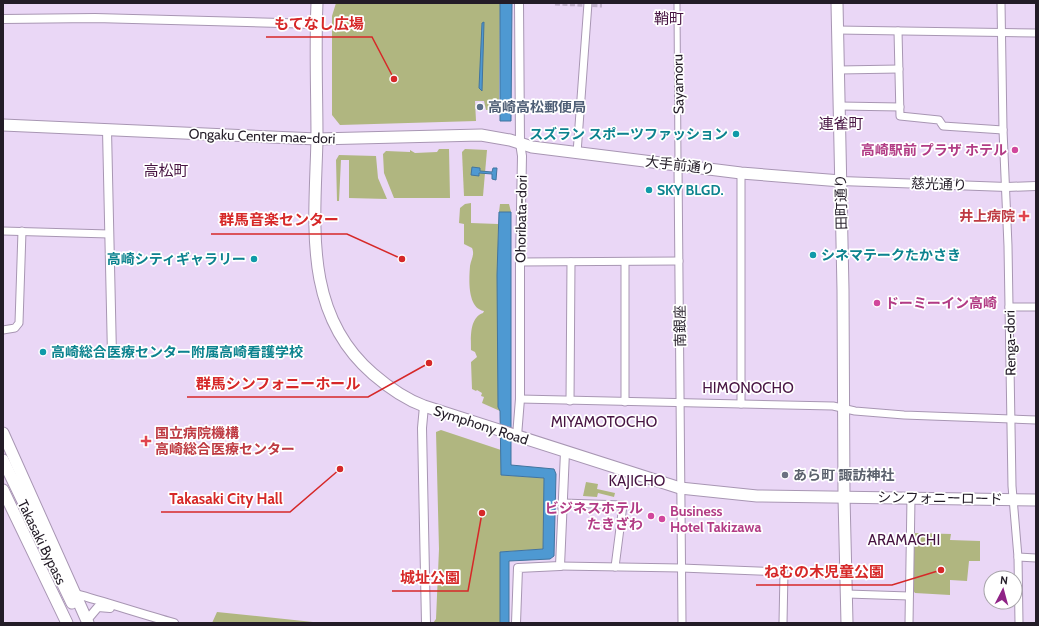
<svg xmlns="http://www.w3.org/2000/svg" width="1039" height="626" viewBox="0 0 1039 626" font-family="Cabin,'Noto Sans JP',sans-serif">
<rect width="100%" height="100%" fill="#ead7f6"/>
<g fill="#b0b680">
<polygon points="336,3 500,3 499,109 486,110 484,101 475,101 476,121 340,125 332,115 332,16"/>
<polygon points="439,149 449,149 450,198 394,198 384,173 383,154 386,151 410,152 410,150 415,153 437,152"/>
<polygon points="465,149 487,150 483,196 464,196 462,152"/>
<polygon points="339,155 376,156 378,178 387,199 349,198 349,160 341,160 339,201 337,201 336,160"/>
<path d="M471,203V223L498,224V407L500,411L482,403L484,397L481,396L482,393L477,390L476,391L472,389L471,362L477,357L475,352L471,350C471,338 469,318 483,313L484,311C467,308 469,279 470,266C471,259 475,255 472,248L464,244V224L459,223L460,208L465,204Z"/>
<polygon points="500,204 509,204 511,212 499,212"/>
<polygon points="441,430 501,450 501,475 545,478 543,549 500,552 500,623 433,623 436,619 439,549 436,432"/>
<polygon points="586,482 598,484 597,489 615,493 614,497 598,493 597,497 583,496"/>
<polygon points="914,533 951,534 950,540 980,541 980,561 969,561 967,581 950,580 950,595 915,593 912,589"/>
<polygon points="217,612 313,622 323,623 212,623"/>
</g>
<g fill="#4e99d2" stroke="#41749f">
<polygon points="500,3 512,3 511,121 500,121"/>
<polygon points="484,22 482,91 479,88 482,23"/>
<polygon points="472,167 480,168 480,171 492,172 493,168 497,168 496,180 492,179 492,174 479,173 479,176 471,175"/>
<polygon points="499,212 511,212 511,465 554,469 556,474 554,556 550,559 509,561 509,623 500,623 500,552 543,549 544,478 501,475 500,411 498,407 497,275"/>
</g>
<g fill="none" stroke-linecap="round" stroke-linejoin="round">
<polyline stroke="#c2b2cd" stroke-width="5" stroke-dasharray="5 2.5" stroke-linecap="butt" points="555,3 602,5"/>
<g stroke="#a896b3" stroke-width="7">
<polyline id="pedestrian" points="677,3 678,165"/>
</g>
<g stroke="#a896b3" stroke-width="9">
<g id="minor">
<polyline points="1001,3 1003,130 1008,246 1012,486 1018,557 1019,623"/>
<polyline points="837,30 1036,33"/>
<polyline points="898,31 900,116 939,120 943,126 1003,130"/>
<polyline points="839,70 899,69"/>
<polyline points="840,106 900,107"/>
<polyline points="577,153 588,3"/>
<polyline points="678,165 682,623"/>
<polyline points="741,173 741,404"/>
<polyline points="3,231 109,234"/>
<polyline points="520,262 679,261"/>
<polyline points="1009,307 1036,307"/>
<polyline points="3,330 15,328 19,323 22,231"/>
<polyline points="520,399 833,406 855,411 904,415 1036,420"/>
<polyline points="570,401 571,262"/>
<polyline points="625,402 625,262"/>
<polyline points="563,503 623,505 615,567"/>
<polyline points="1018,557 1036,558"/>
<polyline points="560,566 681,568 784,572 783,623"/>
<polyline points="847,594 909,596"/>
<polyline points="909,623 911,498"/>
</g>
</g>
<g stroke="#a896b3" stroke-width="10">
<g id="tertiary">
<polyline points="3,19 95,18 316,24"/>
<polyline points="107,130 112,355"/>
<polyline points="841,181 1007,187 1036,186"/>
<polyline points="424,406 422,428 426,623"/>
<polyline points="517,436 520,399 520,262 522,156 520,143 519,3"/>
<path d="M76,594C109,603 141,614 174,623"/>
<polyline points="87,620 98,607 110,608"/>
<polyline points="516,623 518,568 560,566 565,452"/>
</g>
</g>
<g stroke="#a896b3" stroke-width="13">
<g id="primary">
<path d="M317,3C315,48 317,94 317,139C315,223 302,313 373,374C388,387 405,399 424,406L680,488L757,496L1036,500"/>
<polyline points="837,3 843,290 844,497 847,623"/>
<polyline points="3,125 317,139 481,135 510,140 532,147 741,173 841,181"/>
</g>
</g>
<g stroke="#a896b3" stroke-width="13">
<g id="trunk">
<polyline points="3,433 88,623"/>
<polyline points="3,460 72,603"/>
<polyline points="3,490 67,623"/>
</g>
</g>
<use href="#pedestrian" stroke="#fff" stroke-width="5"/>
<use href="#minor" stroke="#fff" stroke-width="7"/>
<use href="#tertiary" stroke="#fff" stroke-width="8"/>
<use href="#primary" stroke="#fff" stroke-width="11"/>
<use href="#trunk" stroke="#fff" stroke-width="11"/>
</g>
<circle fill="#5c6f8a" stroke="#fff" stroke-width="1.5" cx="480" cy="107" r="4"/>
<g fill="#0f9aa8" stroke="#fff" stroke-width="1.5">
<circle cx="736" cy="134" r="4"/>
<circle cx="649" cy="190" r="4"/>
<circle cx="813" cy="255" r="4"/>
<circle cx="254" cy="259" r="4"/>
<circle cx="43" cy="352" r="4"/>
</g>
<g fill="#d1479c" stroke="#fff" stroke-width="1.5">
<circle cx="1015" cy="150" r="4"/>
<circle cx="877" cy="303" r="4"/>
<circle cx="651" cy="516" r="4"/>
<circle cx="662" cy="519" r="4"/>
</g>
<g fill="#e0444e" stroke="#fff" stroke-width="1.5">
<path d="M1022 210h4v4h4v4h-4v4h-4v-4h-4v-4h4z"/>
<path d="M144 435h4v4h4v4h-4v4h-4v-4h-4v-4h4z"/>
</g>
<circle fill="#6b7280" stroke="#fff" stroke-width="1.5" cx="785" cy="475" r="4"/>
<g text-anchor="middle" stroke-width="3.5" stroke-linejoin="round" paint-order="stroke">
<g font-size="14" fill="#231c27" stroke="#fff">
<text transform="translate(678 84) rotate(-91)" y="5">Sayamoru</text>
<text transform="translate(262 136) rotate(2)" y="5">Ongaku Center mae-dori</text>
<text transform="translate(680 165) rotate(7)" y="5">大手前通り</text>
<text transform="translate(939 184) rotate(2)" y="5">慈光通り</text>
<text transform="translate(841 202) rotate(-91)" y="5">田町通り</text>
<text transform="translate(521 219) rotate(-89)" y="5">Ohoribata-dori</text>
<text transform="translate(680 326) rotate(-91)" y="5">南銀座</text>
<text transform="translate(1010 343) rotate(-91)" y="5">Renga-dori</text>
<text transform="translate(481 425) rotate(18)" y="5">Symphony Road</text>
<text transform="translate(940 498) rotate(1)" y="5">シンフォニーロード</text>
<text transform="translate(42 542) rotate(64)" y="5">Takasaki Bypass</text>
</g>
<g font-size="14" font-weight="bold" fill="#4e5e75" stroke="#fff" text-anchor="start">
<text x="488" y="112">高崎高松郵便局</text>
</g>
<g font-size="14" font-weight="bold" fill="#0d838f" stroke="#fff" text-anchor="start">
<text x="728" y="139" text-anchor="end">スズラン スポーツファッション</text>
<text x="657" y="195">SKY BLGD.</text>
<text x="821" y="260">シネマテークたかさき</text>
<text x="246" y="264" text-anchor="end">高崎シティギャラリー</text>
<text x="51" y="357">高崎総合医療センター附属高崎看護学校</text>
</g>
<g font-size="14" font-weight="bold" fill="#b23c85" stroke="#fff" text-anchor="end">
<text x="1007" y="155">高崎駅前 プラザ ホテル</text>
<text x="885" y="308" text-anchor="start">ドーミーイン高崎</text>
<text x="643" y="513">ビジネスホテル<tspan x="643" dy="16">たきざわ</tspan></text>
<text x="670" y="516" text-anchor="start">Business<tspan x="670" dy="16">Hotel Takizawa</tspan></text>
</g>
<g font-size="14" font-weight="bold" fill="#be3a42" stroke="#fff" text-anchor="end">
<text x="1015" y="221">井上病院</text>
<text x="155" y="438" text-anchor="start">国立病院機構<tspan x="155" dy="16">高崎総合医療センター</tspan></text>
</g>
<g font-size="14" font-weight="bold" fill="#5b616d" stroke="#fff" text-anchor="start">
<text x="793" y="480">あら町 諏訪神社</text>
</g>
<g font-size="15" fill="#471442" stroke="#fff">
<text x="669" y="24">鞘町</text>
<text x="841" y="129">連雀町</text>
<text x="166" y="176">高松町</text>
<text x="748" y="393">HIMONOCHO</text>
<text x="604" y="427">MIYAMOTOCHO</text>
<text x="637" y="486">KAJICHO</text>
<text x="904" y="545">ARAMACHI</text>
</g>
</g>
<path fill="none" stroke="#d62828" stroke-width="1.5" d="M394 79L372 37H266M402 259L347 234H211M429 363L368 397H187M340 469L290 512H161M941 570L892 585H756M482 513L468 591H392"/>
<g fill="#d62828" stroke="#fff" stroke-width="1.5">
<circle cx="394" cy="79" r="4"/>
<circle cx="402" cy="259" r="4"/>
<circle cx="429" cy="363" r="4"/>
<circle cx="340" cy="469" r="4"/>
<circle cx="941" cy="570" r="4"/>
<circle cx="482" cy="513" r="4"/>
</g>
<g font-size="15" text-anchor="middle" font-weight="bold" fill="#d62828" stroke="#fff" stroke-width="3.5" stroke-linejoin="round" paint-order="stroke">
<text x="319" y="29">もてなし広場</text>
<text x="279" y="225">群馬音楽センター</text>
<text x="278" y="389">群馬シンフォニーホール</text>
<text x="226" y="504">Takasaki City Hall</text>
<text x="824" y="577">ねむの木児童公園</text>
<text x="430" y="583">城址公園</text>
</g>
<rect width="1039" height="626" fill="none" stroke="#231c27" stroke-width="8"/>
<g transform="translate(1003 590) rotate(6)"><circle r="19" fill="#ffffff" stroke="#a7a4a9"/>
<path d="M0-3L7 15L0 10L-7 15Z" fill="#8f2386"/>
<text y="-6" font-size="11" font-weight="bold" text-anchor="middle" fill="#231c27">N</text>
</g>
</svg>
